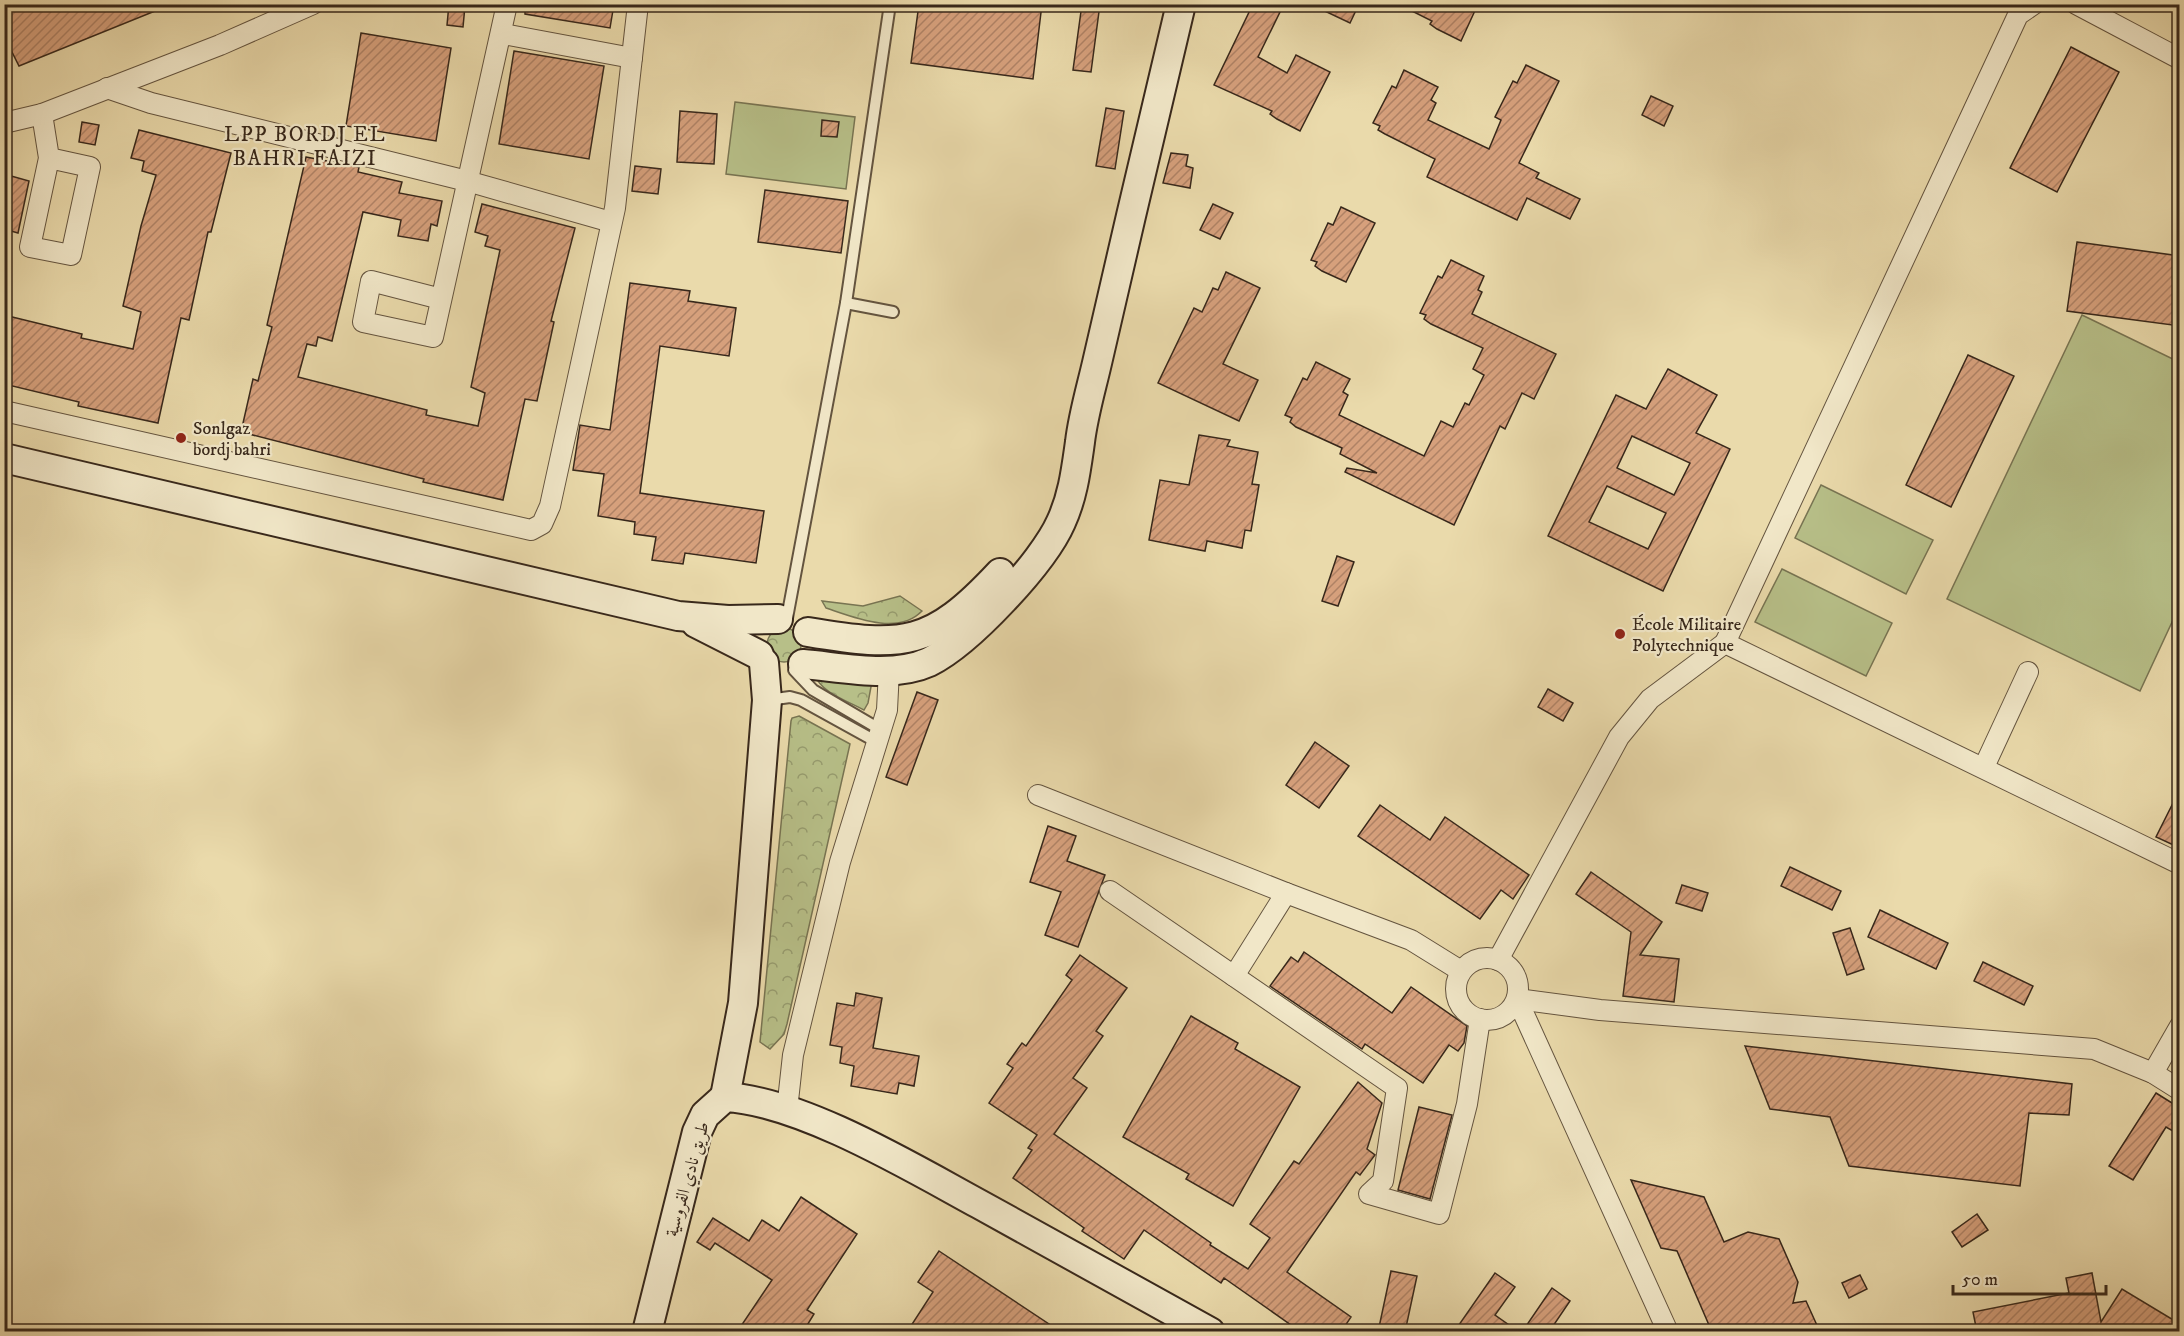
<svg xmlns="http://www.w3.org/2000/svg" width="2184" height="1336" viewBox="0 0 2184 1336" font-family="'IM FELL DW Pica',Amiri,serif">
<defs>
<pattern id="forest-crowns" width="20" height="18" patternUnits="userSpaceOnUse" patternTransform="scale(1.5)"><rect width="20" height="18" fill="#b7bf88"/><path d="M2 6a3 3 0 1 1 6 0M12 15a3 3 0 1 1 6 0" fill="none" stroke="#969b6e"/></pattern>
<pattern id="building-hatch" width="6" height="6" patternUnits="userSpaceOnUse" patternTransform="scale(1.5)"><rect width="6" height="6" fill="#d6a07c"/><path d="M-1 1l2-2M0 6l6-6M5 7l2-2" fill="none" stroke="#af8265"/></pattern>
</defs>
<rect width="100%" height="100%" fill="#eadaab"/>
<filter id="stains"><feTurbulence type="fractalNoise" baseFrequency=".00333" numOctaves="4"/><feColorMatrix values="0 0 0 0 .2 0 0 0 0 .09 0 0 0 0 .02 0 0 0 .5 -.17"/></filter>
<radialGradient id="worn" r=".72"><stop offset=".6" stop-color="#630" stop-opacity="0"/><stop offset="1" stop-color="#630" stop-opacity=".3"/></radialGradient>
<g fill="url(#forest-crowns)" stroke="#787452" stroke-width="1.5">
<path d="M900,596L922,611C898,636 853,617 826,608L822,601L863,606Z"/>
<circle cx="784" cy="645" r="17"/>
<path d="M815,675L873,676L868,703L864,710C848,701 821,693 815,675Z"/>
<polygon points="799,716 850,744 787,1024 784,1034 770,1049 760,1042 791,721 792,718"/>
</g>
<g fill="#b7bf88" stroke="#787452" stroke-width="1.5">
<polygon points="735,102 855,117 846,189 726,174"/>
<polygon points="2082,315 2179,362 2179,607 2140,691 1947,599"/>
<polygon points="1821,485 1933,540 1906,594 1795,538"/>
<polygon points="1782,569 1892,623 1866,676 1755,622"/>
</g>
<g fill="url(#building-hatch)" stroke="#38281b" stroke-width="1.5" fill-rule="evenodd">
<polygon points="4,4 170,4 170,5 19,66 4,36"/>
<polygon points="449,4 465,6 463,27 447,25"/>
<polygon points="525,4 614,4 610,28 525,14"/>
<polygon points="919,4 1042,4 1033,79 911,63"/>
<polygon points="1082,4 1100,4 1091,72 1073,70"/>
<polygon points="1253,4 1264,4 1280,12 1258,57 1287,73 1296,55 1330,72 1300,131 1277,119 1270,114 1272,111 1214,85"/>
<polygon points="1310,4 1359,4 1350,23"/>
<polygon points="1398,4 1478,4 1461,41 1437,29 1430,24 1432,21"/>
<polygon points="361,33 451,48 436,141 346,126"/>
<polygon points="2071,47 2119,72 2057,192 2010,168"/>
<polygon points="514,51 604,66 589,159 499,144"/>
<polygon points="1526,65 1559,81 1519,163 1539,173 1536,178 1580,199 1570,219 1527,198 1517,220 1427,177 1435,159 1385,134 1378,130 1380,126 1373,123 1392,86 1396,88 1404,70 1438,87 1431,100 1436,103 1428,120 1489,149 1501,120 1495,117 1513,81 1517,83"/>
<polygon points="1651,96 1673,106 1664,126 1642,115"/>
<polygon points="1106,108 1124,111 1115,169 1096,166"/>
<polygon points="680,111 717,114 714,164 677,162"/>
<polygon points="822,120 839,122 837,137 821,136"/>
<polygon points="82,122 99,125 95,145 79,142"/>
<polygon points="139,130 231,153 211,232 208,232 189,320 181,318 158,423 78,406 79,402 4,384 4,315 82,334 81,338 133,349 141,312 123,306 141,226 156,175 142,171 144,161 131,158"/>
<polygon points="1171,153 1188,155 1186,166 1193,168 1190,188 1163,183"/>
<polygon points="306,157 359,167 358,172 402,182 399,193 442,201 437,226 431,224 428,241 398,236 401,220 363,212 332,341 318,337 316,346 307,344 298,377 427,410 426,415 478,426 485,393 471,387 500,250 485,246 488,236 475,232 482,204 575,228 551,321 554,322 537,401 525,399 503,500 423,482 424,479 241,432 253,379 258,381 272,327 267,325"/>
<polygon points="635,166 661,169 658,194 632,191"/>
<polygon points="4,174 29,181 18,233 4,229"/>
<polygon points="765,190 848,201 841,253 758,242"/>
<polygon points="1213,204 1233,213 1220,239 1200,230"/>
<polygon points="1341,207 1375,223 1346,282 1322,271 1315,266 1317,262 1311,260 1328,223 1333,225"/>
<polygon points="2077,242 2180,256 2180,326 2067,311"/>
<polygon points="1451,260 1484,276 1478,290 1482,292 1472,314 1556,354 1534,399 1522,393 1505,429 1500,426 1454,525 1345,472 1347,468 1377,473 1340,454 1342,448 1296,427 1290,422 1292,418 1285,415 1303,378 1307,380 1316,362 1350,379 1343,392 1348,395 1339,415 1424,456 1441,421 1453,427 1465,403 1469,405 1484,375 1473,369 1483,348 1431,324 1424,319 1426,315 1420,313 1438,276 1442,278"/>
<polygon points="1226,272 1260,288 1223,364 1258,380 1239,421 1158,383 1194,308 1202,312 1213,288 1218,290"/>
<polygon points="630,283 690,291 688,301 736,308 729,356 660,346 640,493 764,511 756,563 685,553 683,564 652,560 656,537 634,534 635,522 598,516 604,474 573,470 580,425 610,430"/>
<polygon points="1968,355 2014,376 1951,507 1906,485"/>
<path d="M1668,369L1717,395L1696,433L1730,449L1663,591L1548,536L1616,395L1646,409ZM1632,436L1690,463L1674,495L1617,468ZM1607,486L1666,513L1648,549L1589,522Z"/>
<polygon points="1199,435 1230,440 1227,446 1258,452 1252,484 1259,485 1251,531 1245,530 1242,548 1207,541 1205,551 1149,540 1160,480 1189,485"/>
<polygon points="1337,556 1354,562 1338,606 1322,601"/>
<polygon points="1548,689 1573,703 1563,721 1538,707"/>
<polygon points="917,692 938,700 907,785 886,777"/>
<polygon points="1315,742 1349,766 1319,808 1286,785"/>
<polygon points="2180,789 2180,848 2156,837"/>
<polygon points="1380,805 1430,840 1445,817 1529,875 1513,899 1501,890 1480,919 1358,836"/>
<polygon points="1048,826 1076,836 1067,861 1105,875 1078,947 1045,935 1061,892 1030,882"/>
<polygon points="1790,867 1841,891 1832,910 1781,886"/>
<polygon points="1591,872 1662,922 1640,955 1679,959 1674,1002 1623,996 1631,932 1576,894"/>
<polygon points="1682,885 1708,893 1702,911 1676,903"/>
<polygon points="1880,910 1948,943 1936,969 1868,937"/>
<polygon points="1850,928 1864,969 1847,975 1833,933"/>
<polygon points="1304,952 1392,1013 1411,987 1467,1026 1464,1043 1458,1051 1449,1045 1423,1083 1365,1044 1362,1049 1270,986 1291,957 1298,962"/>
<polygon points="1080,955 1127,988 1096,1031 1103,1036 1073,1078 1087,1088 1054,1134 1211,1243 1210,1245 1248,1269 1270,1238 1250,1224 1294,1161 1299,1164 1358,1082 1382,1103 1367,1149 1375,1155 1360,1175 1356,1172 1287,1272 1351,1317 1341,1332 1301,1332 1224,1278 1221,1283 1144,1230 1124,1259 1082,1231 1084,1228 1013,1178 1032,1150 1028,1148 1037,1135 989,1103 1013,1068 1007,1064 1022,1043 1026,1046 1072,980 1066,975"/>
<polygon points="1983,962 2033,986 2024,1005 1974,981"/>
<polygon points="856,993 882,998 873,1048 919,1056 914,1086 899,1083 897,1094 851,1086 854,1066 840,1063 842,1047 830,1045 837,1003 854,1006"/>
<polygon points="1191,1016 1238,1043 1235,1049 1300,1087 1233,1206 1186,1179 1189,1174 1123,1137"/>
<polygon points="1745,1046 2072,1084 2069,1115 2029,1113 2020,1186 1849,1166 1830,1117 1770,1109"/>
<polygon points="2156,1093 2180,1108 2180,1135 2166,1127 2133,1180 2109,1166"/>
<polygon points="1419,1107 1452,1115 1430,1199 1398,1190"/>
<polygon points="1631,1180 1704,1197 1724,1242 1748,1232 1779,1239 1798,1282 1793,1303 1806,1301 1820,1332 1712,1332 1677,1251 1661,1248"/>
<polygon points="801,1197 857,1234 807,1310 814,1314 803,1332 737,1332 772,1280 715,1243 710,1250 697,1242 713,1218 749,1241 762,1220 779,1231"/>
<polygon points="1977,1214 1988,1230 1962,1247 1952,1232"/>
<polygon points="939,1251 1061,1332 907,1332 933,1292 918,1282"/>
<polygon points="1391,1271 1417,1276 1405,1332 1378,1332"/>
<polygon points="1495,1273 1515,1287 1495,1315 1519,1332 1454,1332"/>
<polygon points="2092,1273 2101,1322 2122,1289 2180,1324 2180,1332 1977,1332 1973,1312 2069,1293 2066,1278"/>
<polygon points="1860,1275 1867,1289 1849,1298 1842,1283"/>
<polygon points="1552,1288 1570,1301 1549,1332 1522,1332"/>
</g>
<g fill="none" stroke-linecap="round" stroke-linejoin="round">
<g stroke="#64543f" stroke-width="14">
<g id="service">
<polyline points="846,303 893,312"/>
<polyline points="787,618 846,303 890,4"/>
<polyline points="794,670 813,690 881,730"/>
<polyline points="768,700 790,697 801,700 877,742"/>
</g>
</g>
<g stroke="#64543f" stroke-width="22">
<g id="minor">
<polyline points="2076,4 2180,59"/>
<polyline points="503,34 632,58"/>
<polyline points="107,88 151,103 467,181 611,222"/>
<polyline points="42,114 49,158 30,247 71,255 90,167 49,158"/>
<polyline points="4,123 42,114 220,45 313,4"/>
<polyline points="441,299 371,281 363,322 433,337 507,4"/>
<polyline points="4,411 531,530 542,524 550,506 615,208 638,4"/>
<polyline points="1725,643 2018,15 2034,4"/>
<polyline points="1984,767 2028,672"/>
<polyline points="1038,795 1286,893 1411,940 1461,971"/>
<polyline points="1110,891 1397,1088 1383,1181 1369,1194 1439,1214 1467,1104 1480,1019"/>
<circle cx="1487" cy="989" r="31"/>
<polyline points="1498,960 1619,737 1650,699 1725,643 2180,864"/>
<polyline points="1234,976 1286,893"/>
<polyline points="1517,999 1600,1010 2094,1049 2153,1073 2180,1090"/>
<polyline points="1517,999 1668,1332"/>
<polyline points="2153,1073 2180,1026"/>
<polyline points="787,1110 793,1055 840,862 887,710 889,670"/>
</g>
</g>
<g stroke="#38281b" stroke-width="32">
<g id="secondary">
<polyline points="4,458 678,616 728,620 778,619"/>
<polyline points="696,623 759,655"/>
<path d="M808,632C904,648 931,647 1000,573"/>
<path d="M803,664C841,667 892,679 929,662C969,642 1043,563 1061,522C1073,496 1076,470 1080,442C1083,416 1091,389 1097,363C1124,243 1153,124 1181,4"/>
<polyline points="725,1097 743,1003 767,700 764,663"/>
<path d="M647,1332L697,1132L705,1115L725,1097C801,1101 911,1167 979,1204C1056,1247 1133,1289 1210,1332"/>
</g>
</g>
<use href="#service" stroke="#f1e7c8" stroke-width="10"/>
<use href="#minor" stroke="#f1e7c8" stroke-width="20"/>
<use href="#secondary" stroke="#f1e7c8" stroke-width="28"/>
</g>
<g fill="#8f2418" stroke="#f1e7c8" stroke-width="2">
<circle cx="181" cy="438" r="6"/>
<circle cx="1620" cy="634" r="6"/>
</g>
<g text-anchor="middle" stroke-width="4.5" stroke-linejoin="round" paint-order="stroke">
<g font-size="18" fill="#38281b" stroke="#f1e7c8" text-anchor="start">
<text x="193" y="434">Sonlgaz<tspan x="193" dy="21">bordj bahri</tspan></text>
<text x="1632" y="630">École Militaire<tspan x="1632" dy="21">Polytechnique</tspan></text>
</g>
<g font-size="18" fill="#38281b" stroke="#f1e7c8">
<text transform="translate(687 1179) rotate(-74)" y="6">طريق نادي الفروسية</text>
</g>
<g font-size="21" letter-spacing="1.5" fill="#38281b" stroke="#f1e7c8">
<text x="305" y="141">LPP BORDJ EL<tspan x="305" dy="24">BAHRI FAIZI</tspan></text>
</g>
</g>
<rect width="2184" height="1336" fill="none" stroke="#eadaab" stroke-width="24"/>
<rect x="6" y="6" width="2172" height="1324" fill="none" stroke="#38281b" stroke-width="3"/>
<rect x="12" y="12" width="2160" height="1312" fill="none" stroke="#38281b" stroke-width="1.5"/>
<path d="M1953 1285v9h153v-9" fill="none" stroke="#38281b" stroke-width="3"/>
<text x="1962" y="1285" font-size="18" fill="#38281b" stroke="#f1e7c8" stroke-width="4.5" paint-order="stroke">50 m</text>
<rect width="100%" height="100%" filter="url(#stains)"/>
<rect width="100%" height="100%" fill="url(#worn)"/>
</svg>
